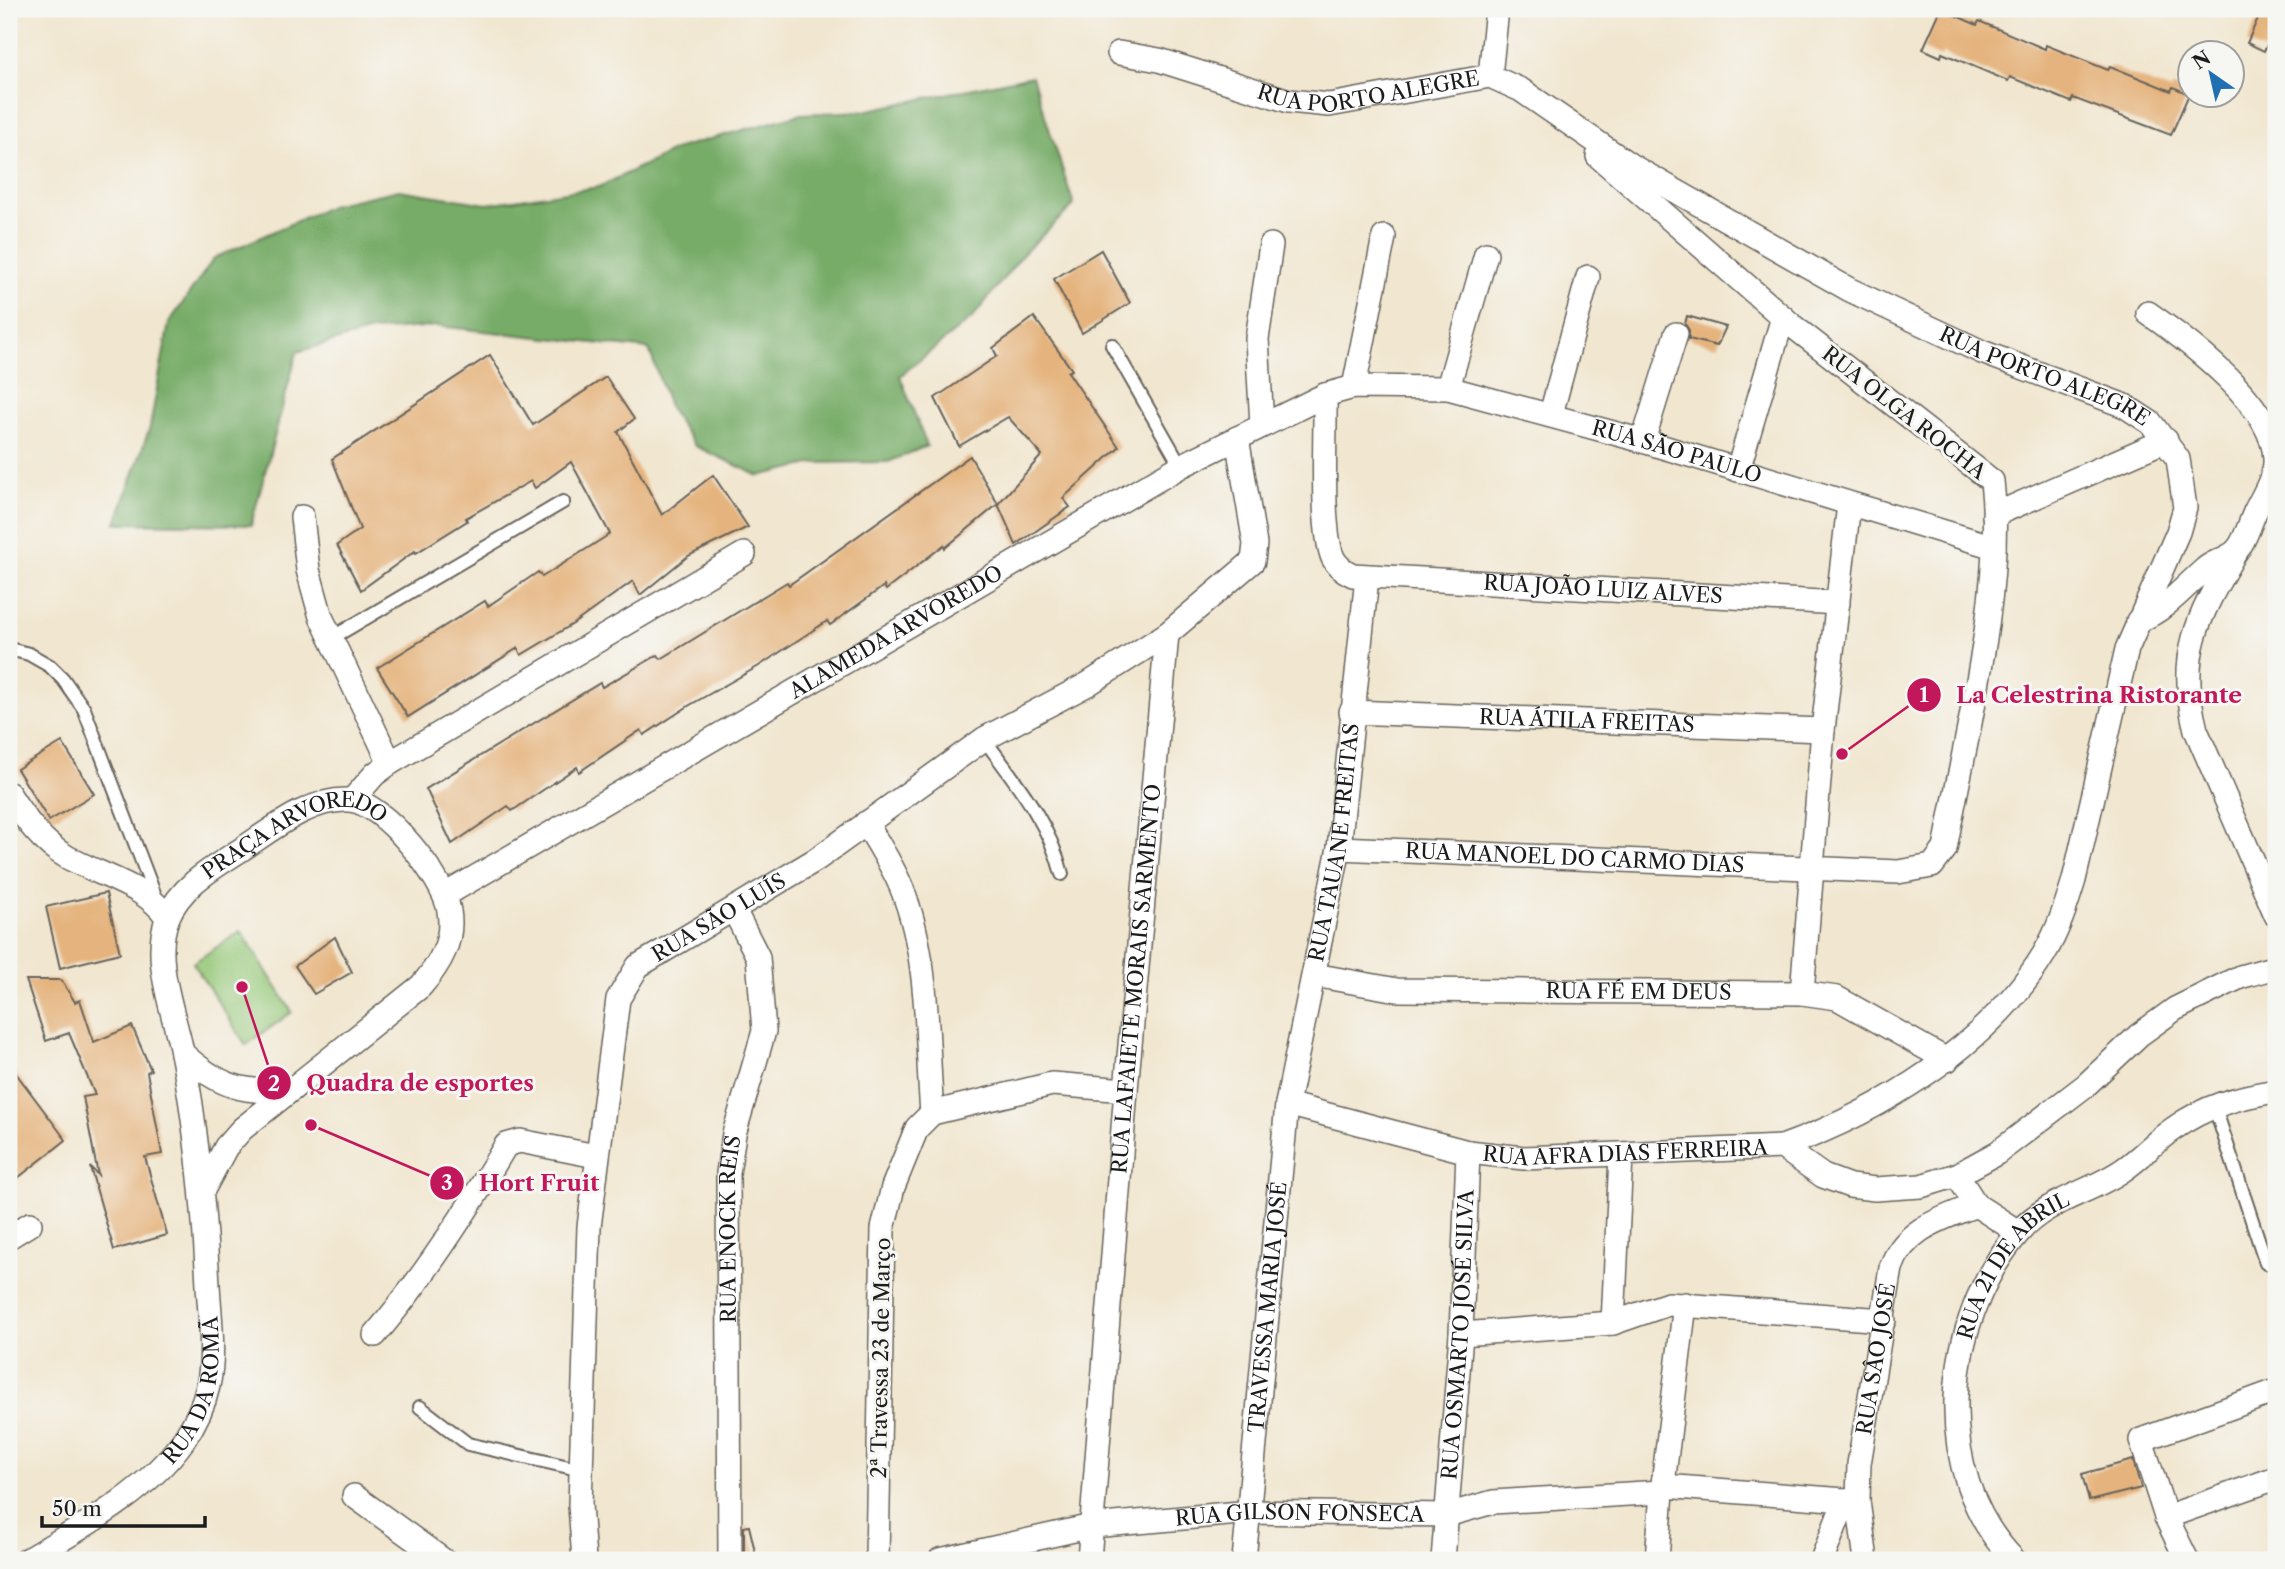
<svg xmlns="http://www.w3.org/2000/svg" width="2285" height="1569" viewBox="0 0 2285 1569" font-family="'Libre Caslon Text',serif">
<rect width="100%" height="100%" fill="#f6f6f2"/>
<filter id="ink" filterUnits="userSpaceOnUse"><feTurbulence type="fractalNoise" baseFrequency=".0143" numOctaves="2"/><feDisplacementMap in="SourceGraphic" scale="14" xChannelSelector="R" yChannelSelector="G"/><feConvolveMatrix kernelMatrix="1 2 1 2 8 2 1 2 1" color-interpolation-filters="sRGB"/></filter>
<filter id="wash" filterUnits="userSpaceOnUse"><feTurbulence type="fractalNoise" baseFrequency=".00686" numOctaves="4" result="noise"/><feDisplacementMap in="SourceGraphic" scale="28" xChannelSelector="R" yChannelSelector="G"/><feGaussianBlur stdDeviation="1.57" result="paint"/><feColorMatrix in="noise" values="0 0 0 0 0 0 0 0 0 0 0 0 0 0 0 0 0 1.4 0 .05"/><feComposite in="paint" operator="in"/></filter>
<g filter="url(#wash)">
<rect width="100%" height="100%" fill="#f1e6cf"/>
<polygon fill="#94c777" stroke="#58724a" stroke-width="2" points="241,931 292,1012 246,1045 193,963"/>
<polygon fill="#77ac68" stroke="#4a6442" stroke-width="2" points="1032,76 1074,205 1024,253 973,317 900,376 927,446 888,462 815,463 759,476 695,446 670,409 649,349 437,326 371,331 297,352 251,525 116,523 150,427 169,323 214,258 335,204 399,190 487,204 599,187 681,147 801,114 864,111"/>
<g id="blocks">
<g fill="#e5b47e">
<polygon points="1941,9 1977,25 1979,21 2045,49 2046,45 2108,70 2110,66 2171,91 2173,87 2189,94 2171,135 2073,98 2071,102 2010,77 2008,81 1942,53 1941,57 1923,49"/>
<polygon points="2262,9 2276,9 2276,47 2267,45 2264,51 2247,43"/>
<polygon points="1101,250 1130,303 1082,333 1054,279"/>
<polygon points="1687,316 1726,327 1717,346 1689,339 1689,330 1685,324"/>
<polygon points="1034,317 1072,370 1068,372 1119,447 1063,498 1070,507 1016,545 998,504 1042,455 1008,417 959,446 935,398 997,356 993,348"/>
<polygon points="490,355 533,425 606,377 634,419 618,432 662,515 713,475 748,527 688,556 640,595 633,581 573,624 521,655 518,648 408,717 377,668 485,601 488,606 538,572 542,577 610,534 571,462 535,488 531,481 466,518 467,521 416,553 415,551 361,590 337,545 360,529 332,459"/>
<polygon points="970,456 998,504 945,548 944,545 886,590 884,586 830,625 827,621 759,666 690,705 644,735 641,730 579,772 577,767 512,811 508,806 452,844 426,789 600,683 602,687 658,655 661,659 787,582 789,585"/>
<polygon points="62,742 94,794 49,821 17,769"/>
<polygon points="106,893 120,953 60,968 46,907"/>
<polygon points="335,937 352,972 314,994 295,966"/>
<polygon points="26,980 61,980 75,1002 80,1000 94,1042 132,1026 151,1070 147,1072 162,1154 145,1157 167,1235 114,1250 90,1167 98,1175 83,1097 95,1095 69,1033 46,1041"/>
<polygon points="9,1064 66,1140 9,1185"/>
<polygon points="2133,1460 2141,1488 2089,1501 2082,1474"/>
<polygon points="749,1526 757,1560 744,1560 744,1527"/>
</g>
</g>
</g>
<g filter="url(#ink)">
<use href="#blocks" fill-opacity="0" stroke="#67635b" stroke-width="2"/>
<g fill="none" stroke-linecap="round" stroke-linejoin="round">
<g stroke="#67635b" stroke-width="16">
<g id="service">
<polyline points="1112,345 1181,466"/>
<polyline points="330,639 563,502"/>
<polyline points="9,649 29,654 50,666 63,679 84,709 157,901"/>
<path d="M984,739C1015,781 1049,822 1062,874"/>
<polyline points="2214,1105 2266,1263"/>
<polyline points="420,1407 468,1444 582,1470"/>
</g>
</g>
<g stroke="#67635b" stroke-width="26">
<g id="minor">
<path id="s1" d="M1119,53L1159,60L1289,101L1329,105L1490,76L1521,90L1630,165L1850,290L1982,352L2125,406L2151,423L2178,459L2185,508L2178,532L2127,649L2074,880C2066,906 2058,931 2044,954C1987,1047 1881,1111 1782,1147"/>
<polyline points="1490,76 1497,9"/>
<polyline points="1354,387 1384,237"/>
<polyline points="1448,388 1486,254"/>
<path id="s2" d="M1325,395C1326,433 1320,528 1333,558C1338,567 1344,571 1353,575L1838,603"/>
<polyline points="1551,414 1588,277"/>
<polyline points="1262,425 1257,339 1271,245"/>
<polyline points="1643,441 1676,334"/>
<polyline points="1738,470 1783,317"/>
<polyline points="1994,515 2166,440"/>
<polyline points="302,517 308,570 321,617 390,763"/>
<path d="M2236,551C2199,616 2176,653 2196,730L2276,915"/>
<path d="M2138,621C2167,609 2182,589 2205,569C2213,561 2229,559 2237,550C2245,541 2250,523 2255,512C2262,497 2274,479 2275,463C2278,408 2188,341 2148,313"/>
<path id="s3" d="M1351,712L1823,730"/>
<path d="M9,794C24,818 42,843 67,857C100,876 145,885 167,917"/>
<polyline points="353,799 375,774 390,763 744,554"/>
<path d="M866,823C879,845 893,866 902,889C930,959 926,1040 932,1113"/>
<path id="s4" d="M1339,848L1898,872L1932,866L1945,849C1965,738 2005,591 1992,481L1794,327L1598,156"/>
<path id="s5" d="M445,895L1181,466L1325,395L1354,387L1448,388L1643,441L1994,547"/>
<path id="s6" d="M1314,975L1397,990L1802,993L1837,998L1947,1060"/>
<polyline points="1802,993 1823,730 1849,504"/>
<path d="M182,1053C218,1086 244,1095 292,1089"/>
<path id="s7" d="M1287,1104L1468,1152L1524,1158L1782,1147L1823,1176L1850,1186L1875,1189L1921,1186L1957,1175L1997,1153L2086,1085L2139,1035L2175,1009L2240,977L2276,967"/>
<polyline points="1957,1175 1976,1205 2018,1232"/>
<polyline points="9,1237 30,1224"/>
<polyline points="1613,1323 1621,1156"/>
<polyline points="1461,1334 1613,1323 1668,1304 1884,1320"/>
<path d="M375,1335C425,1276 467,1211 506,1145L520,1141L596,1156"/>
<polyline points="1664,1486 1845,1500"/>
<polyline points="354,1496 443,1560"/>
<polyline points="2166,1517 2276,1478"/>
<path id="s8" d="M27,1560C82,1527 145,1494 183,1441C194,1425 204,1405 208,1386C215,1354 210,1318 208,1285C204,1206 197,1129 182,1052C174,1012 151,957 168,917C181,885 215,867 242,849C273,829 310,798 349,800C383,801 445,880 449,911C454,941 440,964 421,986L242,1129L226,1147L204,1188"/>
<path id="s9" d="M584,1560L580,1505L589,1227L618,999L638,966L817,859L984,739L1088,684L1167,634"/>
<path id="s10" d="M730,1560L728,1173L734,1134L764,1031L758,957L734,910"/>
<polyline points="877,1560 883,1229 893,1187 917,1128 932,1113 1052,1084 1126,1090"/>
<path id="s11" d="M940,1560L1092,1526L1251,1512L1447,1515L1493,1502L1662,1492"/>
<path id="s12" d="M1089,1560L1126,1090L1167,634L1253,561L1255,544L1237,438"/>
<path id="s13" d="M1244,1560L1287,1104L1339,848L1367,577"/>
<path id="s14" d="M1443,1560L1461,1334L1468,1152"/>
<polyline points="1657,1560 1662,1492 1685,1304"/>
<polyline points="1822,1560 1845,1500 1858,1501"/>
<path id="s15" d="M1866,1560L1858,1501L1859,1464L1891,1268C1904,1229 1941,1219 1976,1205"/>
<path id="s16" d="M2014,1560C1929,1473 1943,1320 2019,1232C2046,1200 2090,1193 2123,1170C2141,1158 2155,1141 2173,1129C2205,1106 2238,1097 2276,1091"/>
<polyline points="2187,1560 2166,1517 2141,1440 2276,1391"/>
</g>
</g>
<use href="#service" stroke="#fff" stroke-width="12"/>
<use href="#minor" stroke="#fff" stroke-width="23"/>
</g>
</g>
<g text-anchor="middle" stroke-width="6" stroke-linejoin="round" paint-order="stroke">
<g font-size="21" fill="#1c1c1c" stroke="#f6f6f2">
<text dy="7" stroke="none"><textPath href="#s1" startOffset="257">RUA PORTO ALEGRE</textPath></text>
<text dy="7" stroke="none"><textPath href="#s1" startOffset="1013">RUA PORTO ALEGRE</textPath></text>
<text transform="translate(1904 413) rotate(38)" y="7">RUA OLGA ROCHA</text>
<text dy="7" stroke="none"><textPath href="#s5" startOffset="1374">RUA SÃO PAULO</textPath></text>
<text dy="7" stroke="none"><textPath href="#s2" startOffset="441">RUA JOÃO LUIZ ALVES</textPath></text>
<text dy="7" stroke="none"><textPath href="#s5" startOffset="522">ALAMEDA ARVOREDO</textPath></text>
<text dy="7" stroke="none"><textPath href="#s3" startOffset="236">RUA ÁTILA FREITAS</textPath></text>
<text dy="7" stroke="none"><textPath href="#s13" startOffset="724">RUA TAUANE FREITAS</textPath></text>
<text dy="7" stroke="none"><textPath href="#s8" startOffset="892">PRAÇA ARVOREDO</textPath></text>
<text dy="7" stroke="none"><textPath href="#s4" startOffset="236">RUA MANOEL DO CARMO DIAS</textPath></text>
<text dy="7" stroke="none"><textPath href="#s9" startOffset="696">RUA SÃO LUÍS</textPath></text>
<text dy="7" stroke="none"><textPath href="#s12" startOffset="583">RUA LAFAIETE MORAIS SARMENTO</textPath></text>
<text dy="7" stroke="none"><textPath href="#s6" startOffset="326">RUA FÉ EM DEUS</textPath></text>
<text dy="7" stroke="none"><textPath href="#s7" startOffset="345">RUA AFRA DIAS FERREIRA</textPath></text>
<text dy="7" stroke="none"><textPath href="#s10" startOffset="331">RUA ENOCK REIS</textPath></text>
<text dy="7" stroke="none"><textPath href="#s16" startOffset="327">RUA 21 DE ABRIL</textPath></text>
<text dy="7" stroke="none"><textPath href="#s13" startOffset="254">TRAVESSA MARIA JOSÉ</textPath></text>
<text dy="7" stroke="none"><textPath href="#s14" startOffset="226">RUA OSMARTO JOSÉ SILVA</textPath></text>
<text transform="translate(881 1358) rotate(-89)" y="7">2ª Travessa 23 de Março</text>
<text dy="7" stroke="none"><textPath href="#s15" startOffset="203">RUA SÂO JOSÉ</textPath></text>
<text dy="7" stroke="none"><textPath href="#s8" startOffset="250">RUA DA ROMÃ</textPath></text>
<text dy="7" stroke="none"><textPath href="#s11" startOffset="364">RUA GILSON FONSECA</textPath></text>
</g>
</g>
<path fill="none" stroke="#c2185b" stroke-width="2.5" d="M1842 754L1924 695M242 987L274 1083M311 1125L447 1183"/>
<g fill="#c2185b" stroke="#f6f6f2" stroke-width="2.5">
<circle cx="1842" cy="754" r="7"/>
<circle cx="242" cy="987" r="7"/>
<circle cx="311" cy="1125" r="7"/>
<circle cx="1924" cy="695" r="18"/>
<circle cx="274" cy="1083" r="18"/>
<circle cx="447" cy="1183" r="18"/>
</g>
<g font-size="21" text-anchor="middle" font-weight="bold" fill="#fff">
<text x="1924" y="702">1</text>
<text x="274" y="1091">2</text>
<text x="447" y="1190">3</text>
</g>
<g font-size="23" text-anchor="middle" font-weight="bold" fill="#c2185b" stroke="#f6f6f2" stroke-width="6" stroke-linejoin="round" paint-order="stroke">
<text x="2099" y="703">La Celestrina Ristorante</text>
<text x="420" y="1091">Quadra de esportes</text>
<text x="539" y="1191">Hort Fruit</text>
</g>
<rect width="2285" height="1569" fill="none" stroke="#f6f6f2" stroke-width="35"/>
<g transform="translate(2211 74) rotate(326)"><circle r="33" fill="#f6f6f2" stroke="#9f9f9c" stroke-width="2"/>
<path d="M0-5L12 26L0 18L-12 26Z" fill="#1f6fb2"/>
<text y="-10" font-size="19" font-weight="bold" text-anchor="middle" fill="#1c1c1c">N</text>
</g>
<path d="M42 1516v10h163v-10" fill="none" stroke="#1c1c1c" stroke-width="3.5"/>
<text x="52" y="1516" font-size="21" fill="#1c1c1c" stroke="#f6f6f2" stroke-width="5" paint-order="stroke">50 m</text>
</svg>
